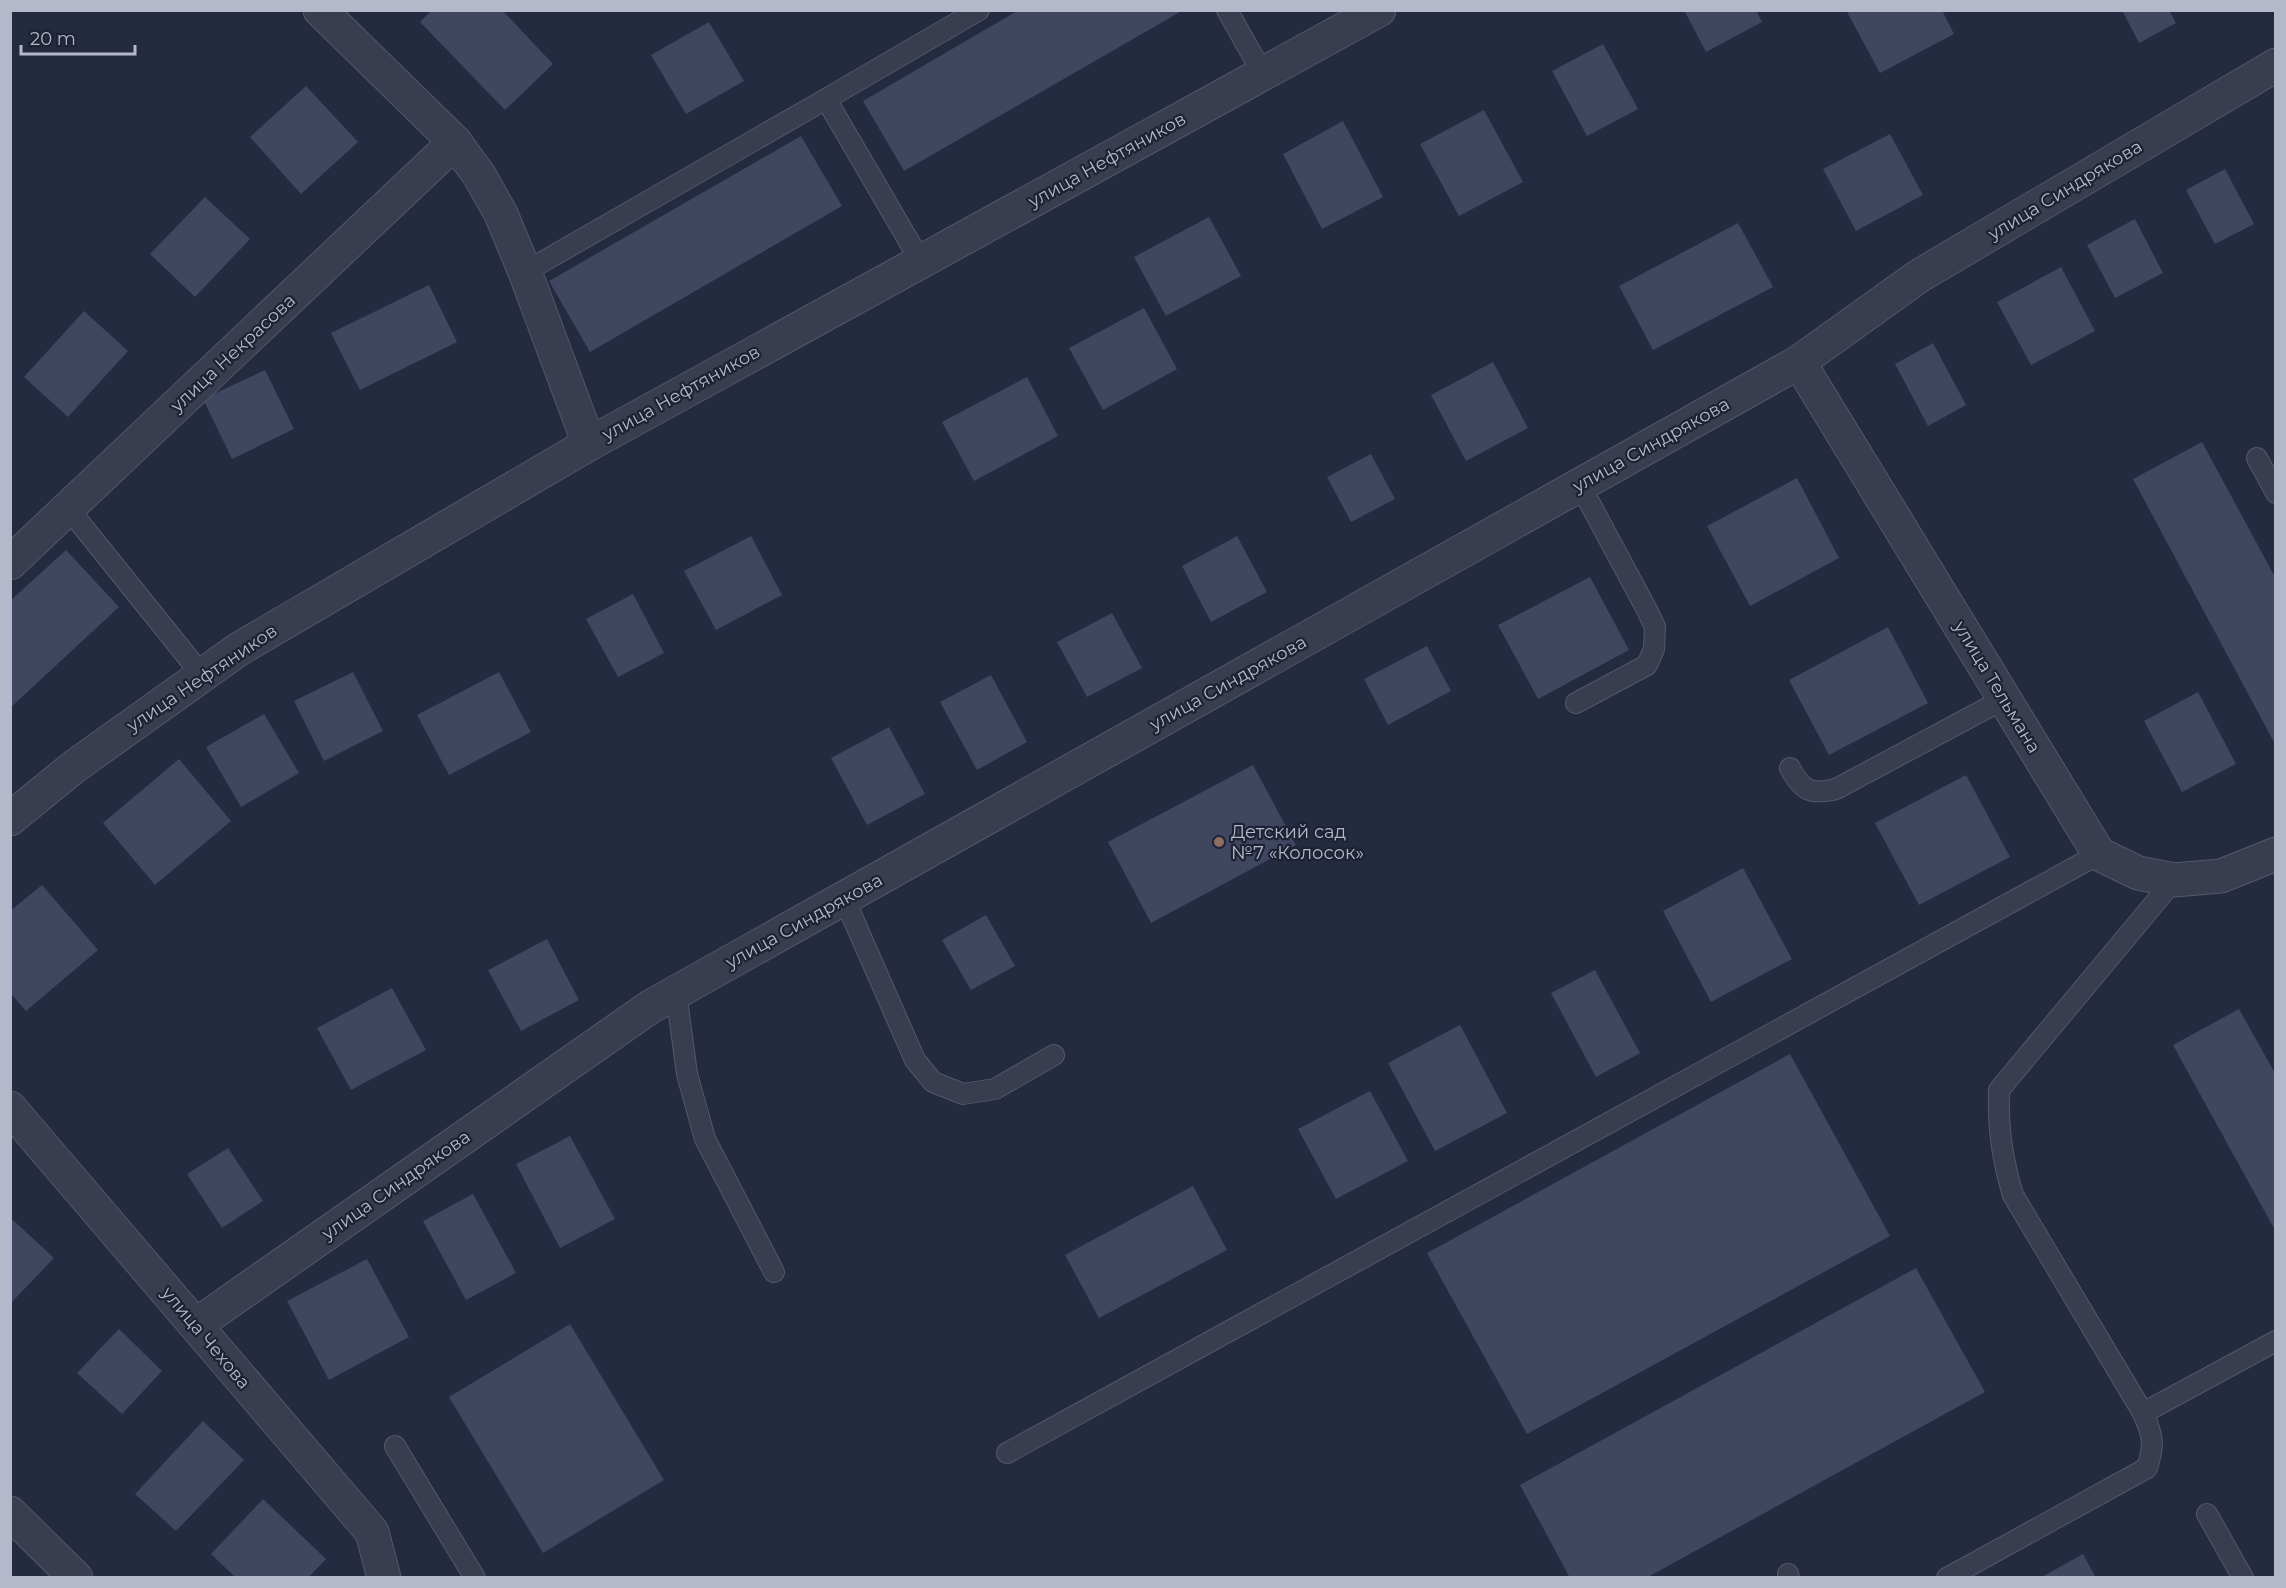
<svg xmlns="http://www.w3.org/2000/svg" width="2286" height="1588" viewBox="0 0 2286 1588" font-family="Montserrat,sans-serif">
<rect width="100%" height="100%" fill="#242a3f"/>
<g fill="#40465f">
<polygon points="432,10 502,10 553,64 505,110 420,22"/>
<polygon points="1019,10 1180,12 904,171 863,101"/>
<polygon points="1684,10 1756,10 1762,22 1706,52"/>
<polygon points="1846,10 1942,10 1954,34 1880,73"/>
<polygon points="2122,10 2169,10 2176,23 2139,43"/>
<polygon points="709,22 744,81 686,114 651,55"/>
<polygon points="1603,44 1638,109 1587,136 1552,71"/>
<polygon points="306,86 358,142 301,194 250,137"/>
<polygon points="1484,110 1523,182 1459,216 1420,144"/>
<polygon points="1343,121 1383,197 1322,229 1283,154"/>
<polygon points="1890,134 1923,195 1856,231 1823,169"/>
<polygon points="801,136 842,206 590,352 549,281"/>
<polygon points="2225,169 2254,224 2215,244 2186,190"/>
<polygon points="205,197 250,239 195,297 150,254"/>
<polygon points="1209,217 1241,276 1166,316 1134,257"/>
<polygon points="2135,219 2163,273 2115,298 2087,245"/>
<polygon points="1738,223 1773,287 1653,350 1619,286"/>
<polygon points="2061,267 2095,331 2031,365 1997,302"/>
<polygon points="429,285 457,342 360,390 331,333"/>
<polygon points="1144,308 1177,369 1103,410 1069,348"/>
<polygon points="84,311 128,351 68,417 24,377"/>
<polygon points="1933,343 1966,405 1928,426 1895,364"/>
<polygon points="1493,362 1528,428 1466,461 1431,395"/>
<polygon points="265,370 294,429 232,459 203,399"/>
<polygon points="1027,377 1058,436 974,481 942,422"/>
<polygon points="2202,442 2276,579 2276,746 2133,479"/>
<polygon points="1371,454 1395,499 1351,522 1327,477"/>
<polygon points="1797,478 1839,558 1750,606 1707,526"/>
<polygon points="751,536 782,595 716,630 684,571"/>
<polygon points="1237,536 1267,592 1211,622 1182,566"/>
<polygon points="66,550 119,607 10,708 10,601"/>
<polygon points="1590,577 1629,650 1538,699 1498,625"/>
<polygon points="633,594 664,653 618,677 586,619"/>
<polygon points="1112,613 1142,668 1087,697 1057,642"/>
<polygon points="1888,627 1928,703 1829,755 1789,680"/>
<polygon points="1427,646 1451,691 1388,725 1364,679"/>
<polygon points="353,672 383,731 324,761 294,701"/>
<polygon points="499,672 531,732 449,775 417,715"/>
<polygon points="991,675 1027,742 977,770 940,702"/>
<polygon points="2198,692 2236,764 2182,792 2144,721"/>
<polygon points="264,714 299,773 241,807 206,747"/>
<polygon points="889,727 925,794 867,825 831,758"/>
<polygon points="179,759 231,821 155,885 103,823"/>
<polygon points="1253,765 1296,845 1151,923 1108,842"/>
<polygon points="1966,775 2010,857 1919,905 1875,823"/>
<polygon points="1743,868 1792,959 1711,1002 1663,911"/>
<polygon points="42,885 98,950 26,1011 10,993 10,911"/>
<polygon points="986,915 1015,966 971,990 942,940"/>
<polygon points="547,939 579,1000 521,1031 488,970"/>
<polygon points="1595,970 1640,1053 1596,1077 1551,993"/>
<polygon points="392,988 426,1050 351,1090 317,1028"/>
<polygon points="2239,1009 2276,1075 2276,1232 2173,1045"/>
<polygon points="1460,1025 1507,1113 1435,1151 1388,1063"/>
<polygon points="1790,1054 1890,1236 1527,1434 1427,1253"/>
<polygon points="1370,1091 1408,1161 1336,1199 1298,1129"/>
<polygon points="570,1136 615,1219 560,1248 516,1164"/>
<polygon points="228,1148 263,1201 222,1228 187,1174"/>
<polygon points="1193,1186 1227,1250 1099,1318 1065,1255"/>
<polygon points="473,1194 516,1273 466,1300 423,1221"/>
<polygon points="13,1220 54,1258 10,1304 10,1223"/>
<polygon points="367,1259 409,1337 329,1380 287,1301"/>
<polygon points="1916,1268 1985,1392 1646,1578 1570,1578 1520,1485"/>
<polygon points="570,1324 664,1480 543,1553 449,1397"/>
<polygon points="119,1329 162,1371 122,1414 77,1373"/>
<polygon points="203,1421 244,1460 176,1531 135,1494"/>
<polygon points="263,1499 326,1559 308,1578 236,1578 211,1554"/>
<polygon points="2083,1554 2096,1578 2040,1578"/>
</g>
<g fill="none" stroke-linecap="round" stroke-linejoin="round">
<g stroke="#53586a" stroke-width="22">
<g id="lane">
<polyline points="1227,10 1263,74"/>
<polyline points="921,262 826,99 979,10"/>
<polyline points="525,272 826,99"/>
<polyline points="2257,458 2276,493"/>
<polyline points="68,508 202,675"/>
<polyline points="1576,703 1647,665 1654,649 1655,627 1647,610 1580,485"/>
<path d="M1790,768C1802,791 1811,795 1836,789L2004,699"/>
<polyline points="844,898 915,1060 933,1082 963,1094 995,1089 1054,1055"/>
<polyline points="676,992 687,1074 705,1139 774,1272"/>
<polyline points="2143,1413 2276,1341"/>
<polyline points="395,1446 475,1578"/>
<polyline points="1007,1453 2099,854"/>
<polyline points="2207,1514 2243,1578"/>
<polyline points="1788,1574 1789,1578"/>
<path d="M1947,1578L2147,1468C2155,1444 2153,1436 2143,1413L2013,1195C2002,1158 1998,1129 1999,1090L2174,880"/>
</g>
</g>
<g stroke="#53586a" stroke-width="35">
<g id="street">
<polyline points="320,10 455,142 479,175 501,214 525,272 589,444"/>
<polyline points="1799,362 2099,854 2138,873 2174,880 2221,876 2276,854"/>
<polyline points="10,563 455,142"/>
<polyline points="10,819 75,766 239,649 589,444 1379,10"/>
<polyline points="10,1108 372,1532 384,1578"/>
<polyline points="196,1325 650,1007 1799,362 1919,276 2276,65"/>
<polyline points="10,1513 76,1578"/>
</g>
</g>
<use href="#lane" stroke="#383d4f" stroke-width="20"/>
<use href="#street" stroke="#383d4f" stroke-width="33"/>
</g>
<circle fill="#8d6e63" stroke="#1d2234" stroke-width="2" cx="1219" cy="842" r="6"/>
<g text-anchor="middle" stroke-width="4.5" stroke-linejoin="round" paint-order="stroke">
<g font-size="18" fill="#b4b8ca" stroke="#1d2234">
<text transform="translate(1107 160) rotate(-29)" y="6">улица Нефтяников</text>
<text transform="translate(2065 190) rotate(-31)" y="6">улица Синдрякова</text>
<text transform="translate(233 353) rotate(-43)" y="6">улица Некрасова</text>
<text transform="translate(681 393) rotate(-29)" y="6">улица Нефтяников</text>
<text transform="translate(1651 445) rotate(-29)" y="6">улица Синдрякова</text>
<text transform="translate(202 678) rotate(-34)" y="6">улица Нефтяников</text>
<text transform="translate(1228 683) rotate(-29)" y="6">улица Синдрякова</text>
<text transform="translate(1997 687) rotate(59)" y="6">улица Тельмана</text>
<text transform="translate(804 921) rotate(-29)" y="6">улица Синдрякова</text>
<text transform="translate(396 1185) rotate(-35)" y="6">улица Синдрякова</text>
<text transform="translate(206 1338) rotate(50)" y="6">улица Чехова</text>
</g>
<g font-size="18" fill="#b4b8ca" stroke="#1d2234" text-anchor="start">
<text x="1231" y="838">Детский сад<tspan x="1231" dy="21">№7 «Колосок»</tspan></text>
</g>
</g>
<rect width="2286" height="1588" fill="none" stroke="#b4b8ca" stroke-width="24"/>
<path d="M21 45v9h114v-9" fill="none" stroke="#b4b8ca" stroke-width="3"/>
<text x="30" y="45" font-size="18" fill="#b4b8ca" stroke="#1d2234" stroke-width="4.5" paint-order="stroke">20 m</text>
</svg>
